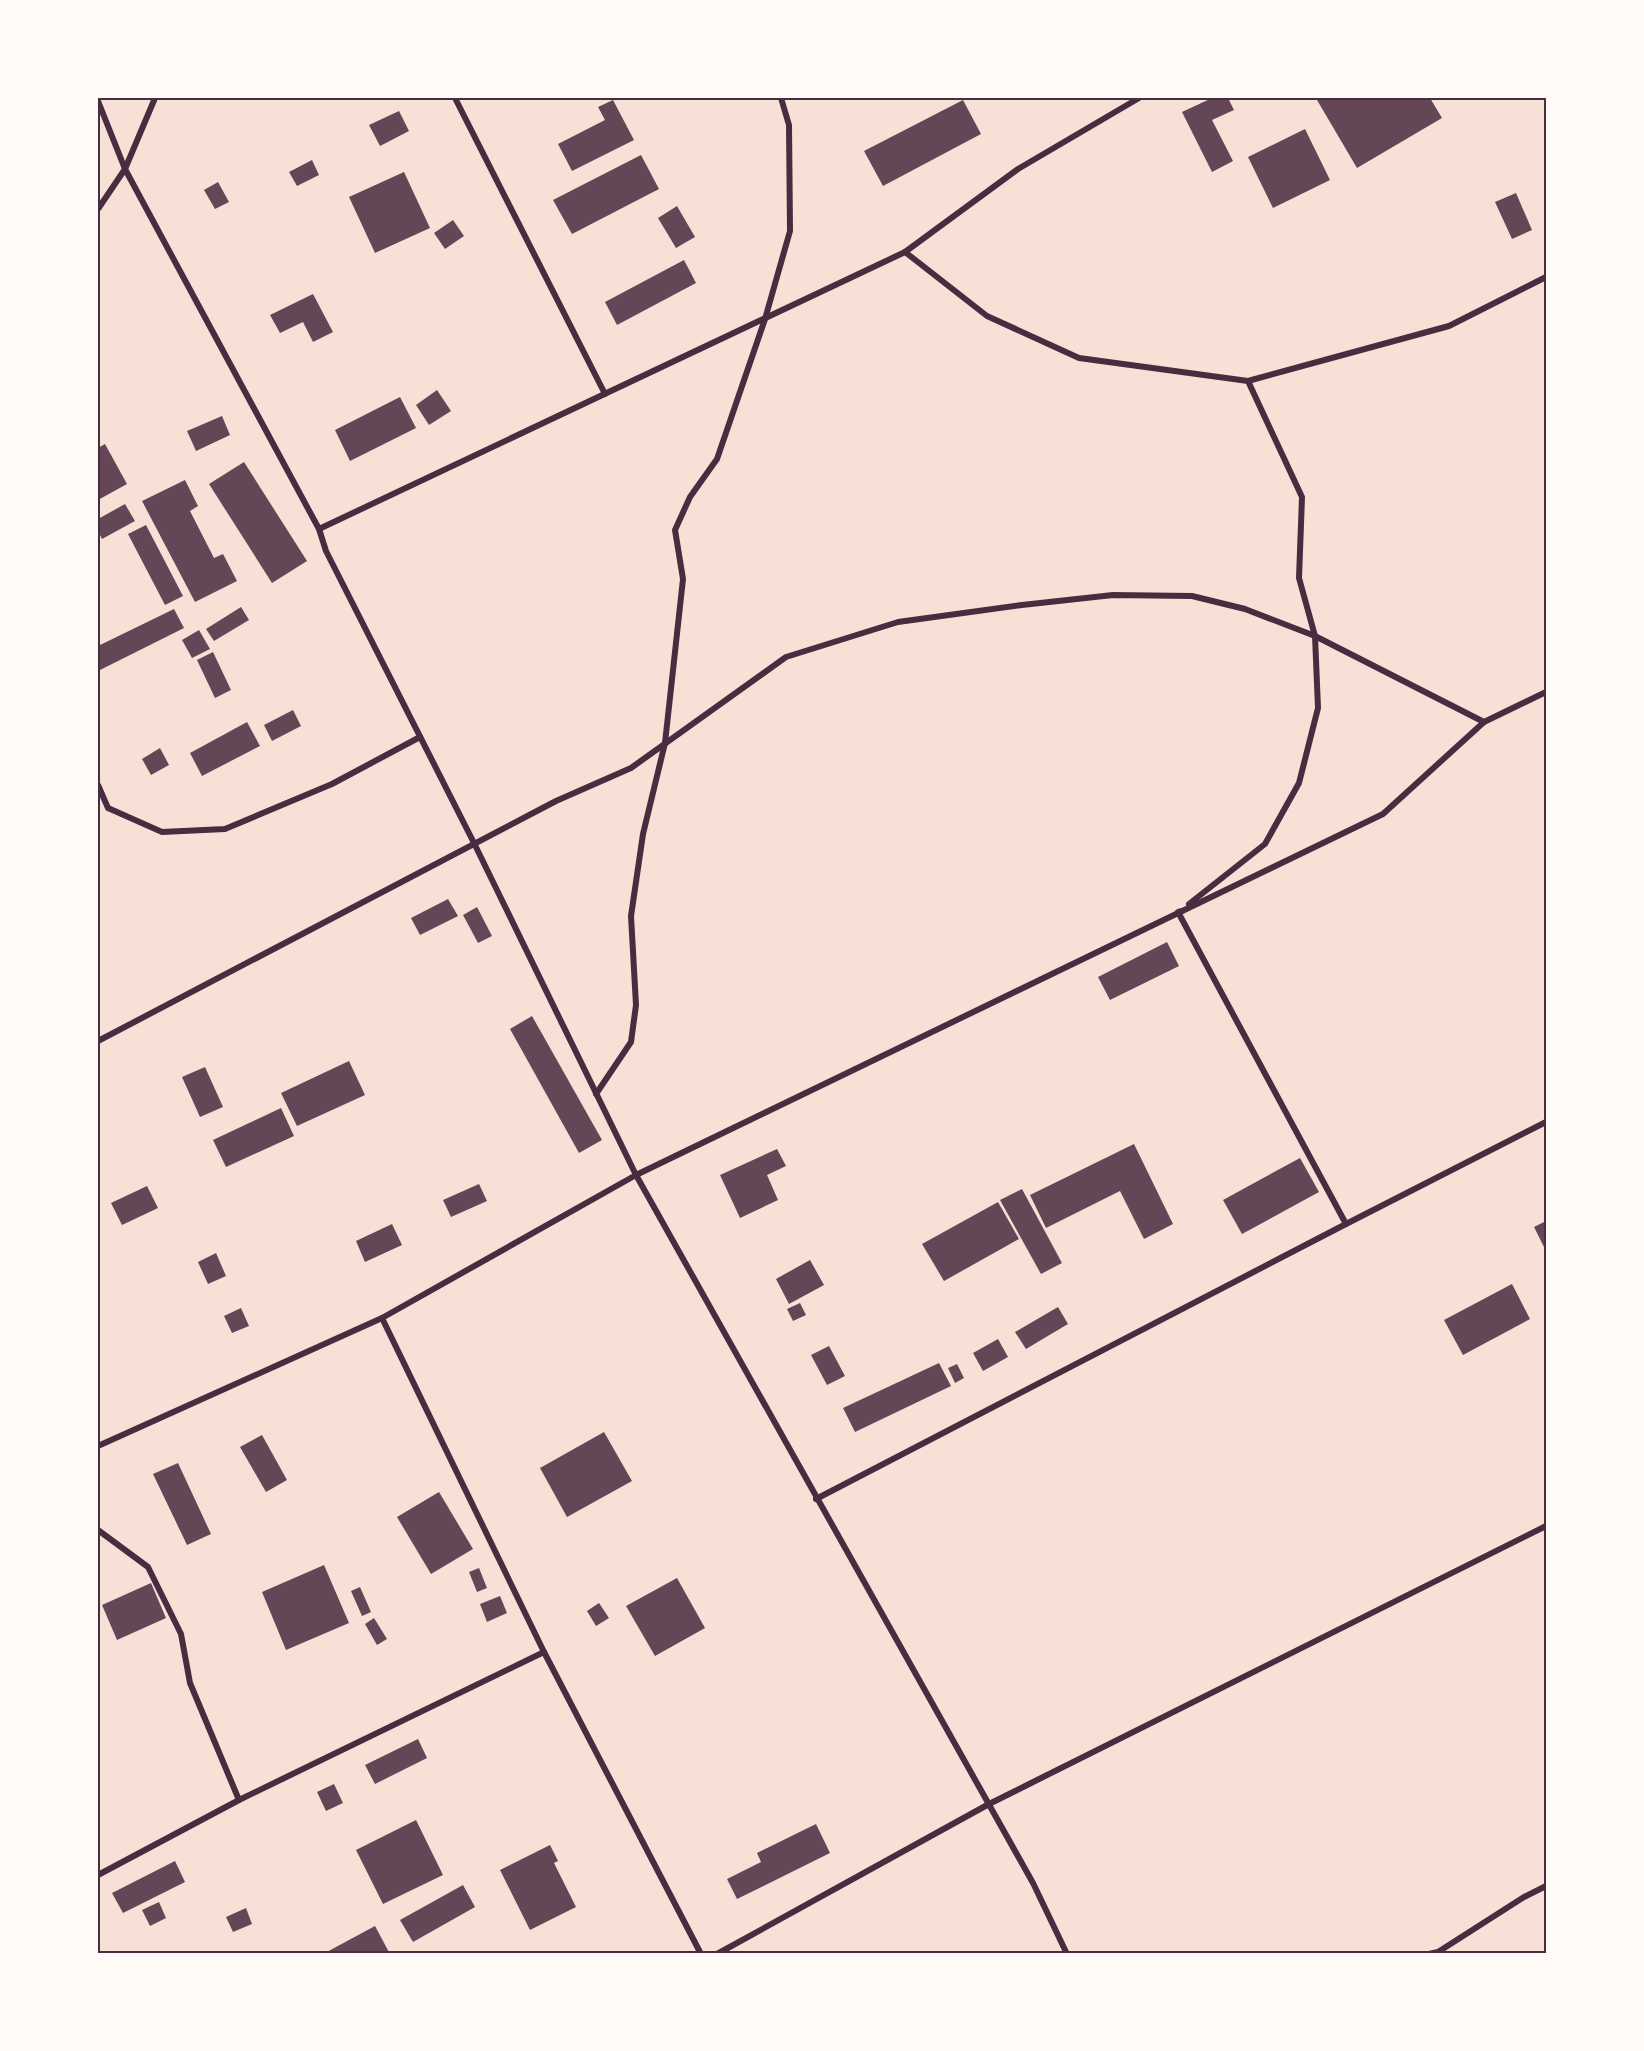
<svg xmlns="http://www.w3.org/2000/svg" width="1644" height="2051" viewBox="0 0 1644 2051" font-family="'Nunito Sans',sans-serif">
<rect width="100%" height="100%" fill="#f7e1d7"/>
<g fill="#644757">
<polygon points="1212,98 1228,98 1234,110 1212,120 1233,161 1212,172 1182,112"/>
<polygon points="1321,98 1430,98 1442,118 1357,168 1317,100"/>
<polygon points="613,100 634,140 572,171 558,144 605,120 598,107"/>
<polygon points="963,100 981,134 883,186 864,151"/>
<polygon points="399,111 409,131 380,146 369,125"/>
<polygon points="1305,129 1330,180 1273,208 1248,157"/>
<polygon points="641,155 659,189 572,234 553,200"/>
<polygon points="312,160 319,175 297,186 289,172"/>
<polygon points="404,172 430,228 375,253 349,197"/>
<polygon points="218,182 229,202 215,209 204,190"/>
<polygon points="1516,193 1532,230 1512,239 1495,202"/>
<polygon points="677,206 695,237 676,248 658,218"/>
<polygon points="453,220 464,236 445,249 434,233"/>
<polygon points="684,260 696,283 617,325 605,302"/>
<polygon points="313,294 333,332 313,342 303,322 280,333 270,315"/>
<polygon points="437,390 451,411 429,425 416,405"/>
<polygon points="400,397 416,428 350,461 335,430"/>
<polygon points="222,416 230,435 196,451 187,431"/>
<polygon points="105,444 127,484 98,500 98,448"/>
<polygon points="244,462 307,561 272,583 209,484"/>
<polygon points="185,480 198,506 190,511 214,558 223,554 237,581 195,602 142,501"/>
<polygon points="125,504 135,521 102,539 98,531 98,519"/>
<polygon points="146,525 183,596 165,605 128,534"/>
<polygon points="241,607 249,620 214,641 206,629"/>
<polygon points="174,609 184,628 98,671 98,646"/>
<polygon points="199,630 210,649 192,658 182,640"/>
<polygon points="213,652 231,690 215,698 197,660"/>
<polygon points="293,710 301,726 272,741 264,725"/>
<polygon points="247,722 260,746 202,776 190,753"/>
<polygon points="160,748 169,765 151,775 142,759"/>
<polygon points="448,899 458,916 420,935 411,918"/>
<polygon points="477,907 492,936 478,943 463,915"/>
<polygon points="1167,942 1179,966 1110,1000 1098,977"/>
<polygon points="532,1016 602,1140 579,1153 510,1029"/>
<polygon points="349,1061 365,1095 297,1126 281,1093"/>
<polygon points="205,1067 223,1107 200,1117 182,1077"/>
<polygon points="281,1108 294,1136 226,1167 213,1140"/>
<polygon points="1134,1144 1173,1224 1144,1239 1120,1191 1046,1228 1030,1195"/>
<polygon points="777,1149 786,1166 767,1175 778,1200 740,1218 720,1175"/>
<polygon points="1300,1158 1319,1192 1242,1234 1223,1200"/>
<polygon points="479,1184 487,1201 451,1217 443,1200"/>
<polygon points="147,1186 158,1208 122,1225 111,1203"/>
<polygon points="1022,1189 1062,1263 1041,1274 1000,1200"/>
<polygon points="998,1202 1019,1239 944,1281 922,1244"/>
<polygon points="1546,1221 1546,1251 1534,1227"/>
<polygon points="392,1224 402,1245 365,1262 356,1241"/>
<polygon points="216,1253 226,1276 208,1284 198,1262"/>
<polygon points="810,1260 824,1285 789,1304 776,1279"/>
<polygon points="1512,1284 1530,1319 1463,1355 1444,1320"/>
<polygon points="800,1303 806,1315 793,1321 787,1309"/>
<polygon points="1058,1307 1068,1324 1026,1349 1015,1332"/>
<polygon points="241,1308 249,1326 232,1333 224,1316"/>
<polygon points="998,1339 1008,1357 983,1371 973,1353"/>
<polygon points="829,1346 845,1376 827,1385 811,1355"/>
<polygon points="939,1363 951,1386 855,1432 843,1408"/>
<polygon points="957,1364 964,1378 955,1383 948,1368"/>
<polygon points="604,1432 632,1481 567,1517 540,1468"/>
<polygon points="262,1435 287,1480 266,1492 240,1447"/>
<polygon points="178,1463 211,1534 187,1545 153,1474"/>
<polygon points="439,1492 473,1549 431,1574 397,1517"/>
<polygon points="324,1565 349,1623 286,1650 262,1592"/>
<polygon points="479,1568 487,1588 477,1592 469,1572"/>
<polygon points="677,1578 705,1628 655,1656 626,1606"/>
<polygon points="151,1583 166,1618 117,1640 102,1605"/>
<polygon points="360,1587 371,1612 362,1616 351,1591"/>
<polygon points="500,1596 507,1613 487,1622 480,1604"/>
<polygon points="599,1603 609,1618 596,1626 587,1611"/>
<polygon points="374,1618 387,1639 377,1645 365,1624"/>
<polygon points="418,1739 427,1758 375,1784 365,1765"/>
<polygon points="334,1784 343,1803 326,1811 317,1792"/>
<polygon points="416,1820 443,1875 383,1904 356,1850"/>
<polygon points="816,1824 830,1853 737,1899 727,1879 761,1862 757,1853"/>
<polygon points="550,1845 558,1861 554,1863 576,1907 530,1930 500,1870"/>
<polygon points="175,1861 185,1882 123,1913 112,1893"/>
<polygon points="463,1885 475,1907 413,1942 400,1920"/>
<polygon points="159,1902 166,1918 150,1926 142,1910"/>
<polygon points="246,1908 252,1924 233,1932 226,1917"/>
<polygon points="375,1926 390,1954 323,1954"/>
</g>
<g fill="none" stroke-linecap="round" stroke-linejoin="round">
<g stroke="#4a2c40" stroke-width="6">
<polyline points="455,98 605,394"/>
<polyline points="98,101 125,169 319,529 326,551 474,843 636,1175 1033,1883 1067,1954"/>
<polyline points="98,209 125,169 155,98"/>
<polyline points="905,252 1018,169 1139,98"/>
<polyline points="319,529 905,252 987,316 1079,358 1248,381 1449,326 1546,277"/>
<polyline points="98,785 108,808 162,832 225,829 332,784 420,737"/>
<polyline points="1189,904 1265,844 1299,783 1318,708 1315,636 1299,578 1302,497 1248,381"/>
<polyline points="1181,911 1178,912 1346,1224"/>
<polyline points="98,1041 556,801 631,768 786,657 898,622 1022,605 1113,595 1192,596 1245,609 1315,636 1484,722"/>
<polyline points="596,1094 631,1042 636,1005 631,916 643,834 665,743 683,579 675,530 690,497 717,459 765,319 790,231 789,125 781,98"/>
<polyline points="382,1318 544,1652 701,1954"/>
<polyline points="98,1446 382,1318 636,1175 1383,814 1484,722 1546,692"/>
<polyline points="816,1499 1346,1224 1546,1122"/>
<polyline points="98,1530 148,1567 181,1634 190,1683 239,1800"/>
<polyline points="98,1875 239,1800 544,1652"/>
<polyline points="717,1954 989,1804 1546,1526"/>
<polyline points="1429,1954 1438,1952 1524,1897 1546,1886"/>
</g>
</g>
<rect width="1644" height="2051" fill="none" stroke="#fffaf5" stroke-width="198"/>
<rect x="99" y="99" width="1446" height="1853" fill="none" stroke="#4a2c40" stroke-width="2"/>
</svg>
